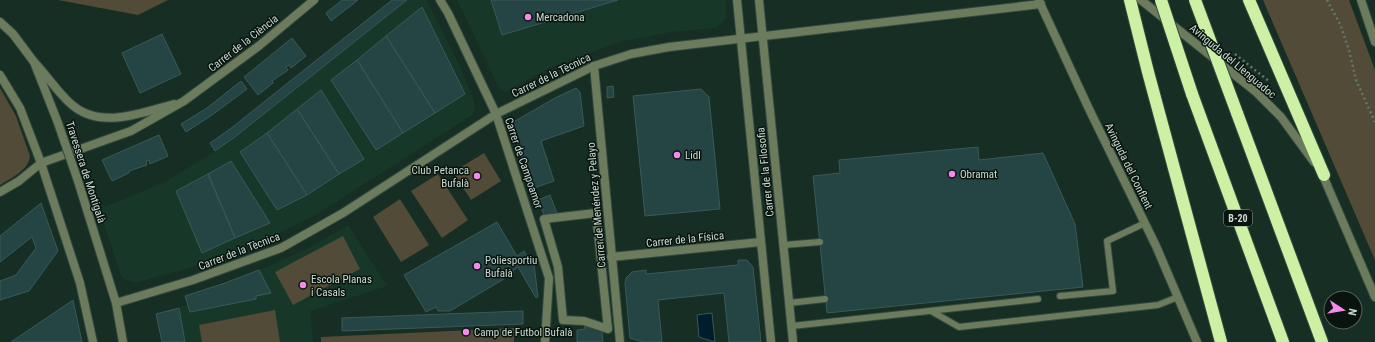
<svg xmlns="http://www.w3.org/2000/svg" width="1375" height="342" viewBox="0 0 1375 342" font-family="'Roboto Condensed',sans-serif">
<rect width="100%" height="100%" fill="#162e23"/>
<g fill="#173829">
<polygon points="408,0 426,0 430,7 459,64 474,101 475,108 472,115 319,213 283,231 240,250 199,265 135,283 124,279 121,275 99,209 165,182 227,144"/>
<polygon points="457,0 725,0 726,18 716,28 671,32 620,42 553,66 505,92 499,88"/>
<polygon points="348,225 387,286 310,311 313,342 162,342 156,314 187,305 185,296 225,283 259,270 307,249"/>
</g>
<g fill="#514b37">
<polygon points="58,0 168,0 138,15"/>
<polygon points="1263,0 1349,0 1375,70 1375,260"/>
<path d="M0,88L16,116L30,156C29,170 11,178 0,185Z"/>
<polygon points="484,153 501,181 471,200 453,172"/>
<polygon points="438,174 468,220 442,238 411,191"/>
<polygon points="400,199 429,245 401,262 373,217"/>
<polygon points="343,236 360,269 293,305 275,272"/>
<polygon points="275,310 280,342 202,342 199,325"/>
<polygon points="514,328 514,342 321,342 321,337"/>
</g>
<polygon fill="#001d2b" stroke="#3d555d" points="712,313 715,342 699,337 697,315"/>
<g fill="#254444" stroke="#3a5959">
<polygon points="342,0 358,0 331,21 326,13"/>
<polygon points="392,0 407,0 235,137 215,151 210,143 230,129"/>
<polygon points="491,0 618,0 502,35"/>
<polygon points="422,7 465,94 435,113 386,36"/>
<polygon points="162,34 181,74 140,93 122,53"/>
<polygon points="386,36 435,113 403,133 357,60"/>
<polygon points="292,38 306,56 291,68 289,65 286,67 288,70 272,81 273,83 258,95 244,77"/>
<polygon points="357,60 403,133 376,150 331,80"/>
<polygon points="241,81 247,89 212,115 186,132 181,124 207,108"/>
<polygon points="613,86 614,97 607,98 607,87"/>
<polygon points="576,88 580,92 584,126 541,141 554,181 534,188 510,124 555,98"/>
<polygon points="701,89 709,97 720,209 645,216 633,96"/>
<polygon points="321,90 364,159 339,174 297,109"/>
<polygon points="297,109 339,174 307,195 267,133"/>
<polygon points="267,133 307,195 277,210 240,152"/>
<polygon points="159,135 168,156 150,164 149,160 146,161 147,165 129,171 129,173 112,181 102,160"/>
<polygon points="978,147 979,160 1043,153 1075,224 1083,287 827,313 813,176 840,173 839,160"/>
<polygon points="231,161 270,223 235,238 208,174"/>
<polygon points="208,174 235,238 202,253 176,191"/>
<polygon points="550,195 558,216 545,217 538,200"/>
<polygon points="41,203 58,251 29,291 0,300 0,281 16,275 36,248 32,237 0,262 0,236"/>
<polygon points="497,222 517,256 524,251 532,265 534,264 538,297 536,298 518,267 513,271 514,273 450,311 438,311 436,307 426,312 404,275"/>
<polygon points="738,260 747,260 753,267 761,342 729,342 724,293 658,300 662,342 643,342 630,338 625,283 626,278 632,272 646,270 646,274 738,265"/>
<polygon points="259,270 271,293 256,296 256,299 190,312 185,296 225,283"/>
<polygon points="73,300 82,342 11,342"/>
<polygon points="179,308 185,342 162,342 156,314"/>
<polygon points="523,311 523,324 342,331 342,318"/>
<polygon points="584,326 602,331 603,342 577,342 577,330 585,329"/>
</g>
<g fill="none" stroke-linecap="round" stroke-linejoin="round">
<g stroke="#33493f" stroke-width="8">
<g id="service">
<polyline points="784,245 820,242"/>
<polyline points="1060,296 1113,291 1107,241 1145,223"/>
<polyline points="789,303 825,299"/>
<polyline points="931,311 959,327 1158,305 1178,297"/>
<polyline points="792,326 1038,299"/>
</g>
</g>
<g stroke="#33493f" stroke-width="10">
<polygon id="pedestrian" points="596,213 608,329 584,321 563,320 558,267 544,219"/>
</g>
<g stroke="#33493f" stroke-width="10">
<g id="minor">
<polyline points="440,0 448,13 496,114 549,278 545,342"/>
<polyline points="737,0 771,342"/>
<polyline points="759,0 793,342"/>
<polyline points="1141,0 1255,91 1281,117 1314,162"/>
<polyline points="1361,0 1375,42"/>
<polyline points="1039,1 1089,109 1156,246 1197,342"/>
<polyline points="0,22 13,34 34,62 58,123"/>
<path d="M34,62C47,75 57,92 71,104C100,130 141,113 174,104"/>
<polyline points="594,66 620,342"/>
<polyline points="0,75 20,108 41,163 80,283 93,342"/>
<polyline points="1321,171 1375,297"/>
<polyline points="78,181 116,303 123,342"/>
<polyline points="0,192 19,181 41,163 131,131 184,101 260,45 314,0"/>
<polyline points="611,257 761,242"/>
<polyline points="116,303 193,280 281,248 343,213 496,114 594,66 631,54 669,47 1041,4"/>
</g>
</g>
<g stroke="#33493f" stroke-width="14">
<g id="motorway">
<polyline points="1130,0 1148,72 1221,342"/>
<polyline points="1249,0 1324,175"/>
<polyline points="1192,94 1283,342"/>
<polyline points="1237,113 1322,342"/>
</g>
</g>
<g stroke="#63776e" stroke-width="2.5" stroke-dasharray="2 3" stroke-linecap="butt">
<polyline points="1327,0 1340,24 1349,50 1356,80 1375,122"/>
<polyline points="1235,54 1270,82"/>
</g>
<use href="#service" stroke="#6d7b5d" stroke-width="6"/>
<use href="#pedestrian" stroke="#6d7b5d" stroke-width="8"/>
<use href="#minor" stroke="#6d7b5d" stroke-width="8"/>
<use href="#motorway" stroke="#cdf1a4" stroke-width="12"/>
<g stroke="#33493f" stroke-width="10" stroke-linecap="butt">
<polyline id="minor-bridge" points="58,123 78,181"/>
</g>
<g stroke="#33493f" stroke-width="14" stroke-linecap="butt">
<g id="motorway-bridge">
<polyline points="1161,0 1192,94"/>
<polyline points="1195,0 1237,113"/>
</g>
</g>
<use href="#minor-bridge" stroke="#6d7b5d" stroke-width="8"/>
<use href="#motorway-bridge" stroke="#cdf1a4" stroke-width="12"/>
</g>
<g fill="#f589ee" stroke="#09140f" stroke-width="1.5">
<circle cx="528" cy="17" r="4"/>
<circle cx="677" cy="155" r="4"/>
<circle cx="952" cy="174" r="4"/>
<circle cx="477" cy="176" r="4"/>
<circle cx="477" cy="266" r="4"/>
<circle cx="303" cy="285" r="4"/>
<circle cx="466" cy="332" r="4"/>
</g>
<g text-anchor="middle" stroke-width="3" stroke-linejoin="round" paint-order="stroke">
<rect fill="#09140f" stroke="#919e98" stroke-width="1" x="1224" y="210" width="28" height="16" rx="3"/>
<g font-size="10" font-weight="bold" fill="#cbd9d2">
<text x="1238" y="222">B-20</text>
</g>
<g font-size="11" fill="#cbd9d2" stroke="#09140f" text-anchor="start">
<text x="536" y="21">Mercadona</text>
<text x="685" y="159">Lidl</text>
<text x="469" y="174" text-anchor="end">Club Petanca<tspan x="469" dy="13">Bufalà</tspan></text>
<text x="960" y="178">Obramat</text>
<text x="485" y="264">Poliesportiu<tspan x="485" dy="13">Bufalà</tspan></text>
<text x="311" y="283">Escola Planas<tspan x="311" dy="13">i Casals</tspan></text>
<text x="474" y="336">Camp de Futbol Bufalà</text>
</g>
<g font-size="11" fill="#cbd9d2" stroke="#09140f">
<text transform="translate(243 43) rotate(-38)" y="4">Carrer de la Ciència</text>
<text transform="translate(1233 61) rotate(40)" y="4">Avinguda del Llenguadoc</text>
<text transform="translate(551 75) rotate(-26)" y="4">Carrer de la Tècnica</text>
<text transform="translate(524 163) rotate(71)" y="4">Carrer de Campoamor</text>
<text transform="translate(1129 166) rotate(64)" y="4">Avinguda del Conflent</text>
<text transform="translate(86 172) rotate(72)" y="4">Travessera de Montigalà</text>
<text transform="translate(765 172) rotate(-96)" y="4">Carrer de la Filosofia</text>
<text transform="translate(596 205) rotate(-95)" y="4">Carrer de Menéndez y Pelayo</text>
<text transform="translate(685 239) rotate(-6)" y="4">Carrer de la Física</text>
<text transform="translate(239 251) rotate(-21)" y="4">Carrer de la Tècnica</text>
</g>
</g>
<g transform="translate(1343 310) rotate(102)"><circle r="19" fill="#09140f" stroke="#57635d"/>
<path d="M0-3L7 15L0 10L-7 15Z" fill="#f589ee"/>
<text y="-6" font-size="11" font-weight="bold" text-anchor="middle" fill="#cbd9d2">N</text>
</g>
</svg>
